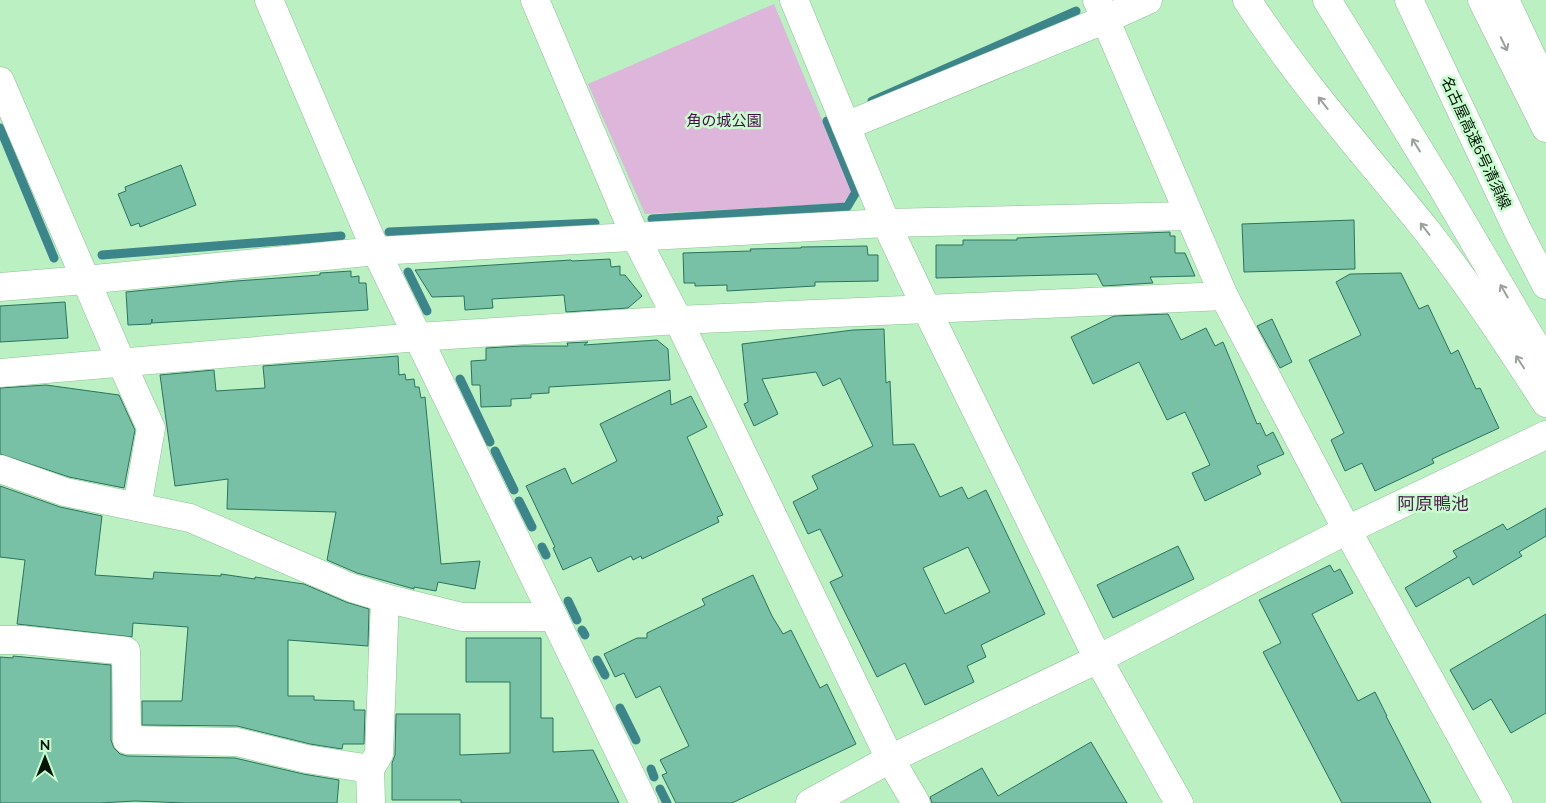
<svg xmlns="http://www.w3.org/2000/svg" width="1546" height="803" viewBox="0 0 1546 803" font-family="Mulish,'Noto Sans JP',sans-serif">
<rect width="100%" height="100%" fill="#bbf0c2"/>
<polygon fill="#deb5db" points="774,4 852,192 843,203 645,214 588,84"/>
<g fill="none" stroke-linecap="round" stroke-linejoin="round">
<g stroke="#3b858b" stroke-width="9">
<polyline points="872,101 1076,11"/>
<polyline points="0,128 54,258"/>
<polyline points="652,219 847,207 856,192 827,121"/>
<polyline points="389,232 595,223"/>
<polyline points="102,255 341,236"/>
<polyline points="408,272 427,311"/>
<polyline points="460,379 490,442"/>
<polyline points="495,451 514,490"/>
<polyline points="519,501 532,527"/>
<polyline points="542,547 546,555"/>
<polyline points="568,601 577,620"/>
<polyline points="582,630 585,635"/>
<polyline points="597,660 605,675"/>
<polyline points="620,708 636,740"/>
<polyline points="651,769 654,777"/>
<polyline points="660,789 667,803"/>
</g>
</g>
<g fill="#78c0a6" stroke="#2a745d" fill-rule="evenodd">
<polygon points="181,165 196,205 140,227 139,223 131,226 118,194 126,191 125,187"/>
<polygon points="1354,220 1355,269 1244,272 1242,224"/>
<polygon points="1170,232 1170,236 1175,236 1175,253 1185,253 1195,276 1150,277 1153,283 1103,286 1097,274 936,278 936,245 963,245 963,240 1017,240 1017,238"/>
<polygon points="867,246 868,255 878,255 878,281 815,282 815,286 727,291 727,285 695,286 695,283 684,283 683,253 751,251 750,249 801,248 801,247"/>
<polygon points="610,259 611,267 620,266 620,275 625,275 642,296 628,308 566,312 564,295 492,299 493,308 465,310 464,296 432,297 415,270 571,260 572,261"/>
<polygon points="351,271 351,277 359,276 359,283 366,283 368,310 152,323 152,319 151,324 128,325 126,292 236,281 320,275 320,273"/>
<polygon points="1401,273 1419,309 1428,305 1451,354 1458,350 1476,389 1480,388 1499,428 1432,459 1434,463 1375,491 1362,463 1345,471 1331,440 1344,433 1309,360 1361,335 1336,282 1350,274"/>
<polygon points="65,302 68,338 0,342 0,306"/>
<polygon points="1168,314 1181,340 1206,328 1215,346 1223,342 1257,424 1260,423 1266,436 1273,432 1284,454 1257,466 1261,474 1205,501 1192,473 1210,465 1185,412 1167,420 1139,362 1093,384 1071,337 1114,316"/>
<polygon points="1272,319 1292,362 1280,368 1257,326"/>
<path d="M884,329L886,383L890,381L893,445L914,444L940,497L962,487L968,499L986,490L1045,614L981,645L986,657L967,666L974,682L925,705L905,663L877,677L830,582L843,576L820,529L808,534L793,502L818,489L812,476L873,446L840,378L823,386L816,372L762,379L778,414L754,426L744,404L748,402L742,344L853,330ZM968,547L990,592L945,614L923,568Z"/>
<polygon points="657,340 668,349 670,380 549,387 549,393 531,394 531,398 511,399 511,406 481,407 480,385 472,385 471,361 486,360 486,348 523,346 568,346 567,343 588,342 584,345"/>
<polygon points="398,356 399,375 405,374 406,380 414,379 415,387 419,387 421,398 425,397 441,564 480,561 475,589 438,582 436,591 414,587 414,589 357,573 327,560 336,512 227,509 228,479 175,486 160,375 214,370 216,391 265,388 263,366"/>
<polygon points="46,385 119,395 135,430 124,488 69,477 0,454 0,388"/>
<polygon points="670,390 671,405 691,396 707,427 687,437 723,515 717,517 719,522 642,559 641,556 633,560 631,556 598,572 591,557 563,570 553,548 555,547 526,486 565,468 572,484 617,461 600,424"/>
<polygon points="0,486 60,507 102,516 95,575 153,579 154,572 221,576 221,574 255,579 255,577 304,584 346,602 369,609 368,646 288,640 288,696 314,696 314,700 354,701 354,710 365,710 364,744 343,744 342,749 310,744 237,726 142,725 142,701 182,701 188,627 133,623 132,637 17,624 25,560 0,557"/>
<polygon points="1546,508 1546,536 1519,552 1522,556 1473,585 1469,577 1416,607 1405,588 1457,557 1453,551 1503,524 1507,530"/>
<polygon points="1178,546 1194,579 1113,618 1097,585"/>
<polygon points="1330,565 1334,572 1340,569 1353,593 1312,614 1358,701 1375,692 1387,716 1386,716 1431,803 1342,803 1263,652 1281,643 1259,600"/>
<polygon points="753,575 772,616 783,634 791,630 820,688 827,684 856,744 732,803 676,803 662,775 667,773 660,760 689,746 660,686 636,698 624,673 615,677 604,654 637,638 647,638 647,633 705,605 702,599"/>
<polygon points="1546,614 1546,713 1511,733 1491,699 1473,710 1450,670"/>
<polygon points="466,638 541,638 541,718 553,718 553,752 593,750 619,803 461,803 461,800 392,800 392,763 395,755 396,714 460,714 460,755 510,753 510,682 466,682"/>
<polygon points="13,656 111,665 111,740 114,748 120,754 127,756 235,758 303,774 339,780 337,803 186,803 135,801 99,803 0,803 0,657 13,658"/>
<polygon points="1091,742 1127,803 932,803 930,797 982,768 998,796"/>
</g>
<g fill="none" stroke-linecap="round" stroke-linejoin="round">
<g stroke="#8dc195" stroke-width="29">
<g id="street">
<polyline points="269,0 376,251 644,803"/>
<polyline points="535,0 635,236 678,320 890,759 916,803"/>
<polyline points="794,0 886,223 927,310 1098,659 1179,803"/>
<polyline points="1097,0 1224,296 1347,530 1498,803"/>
<path d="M1247,0C1300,82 1366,155 1427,231C1470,286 1508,344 1546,403"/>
<polyline points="0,81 122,364 151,428 137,507"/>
<polyline points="846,126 1106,19 1148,0"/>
<polyline points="0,287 85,280 376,251 886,223 1189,216"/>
<polyline points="0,373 418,337 678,320 1224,296"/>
<polyline points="0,469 65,492 190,518 352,588 385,598 462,617 553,617"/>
<polyline points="0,640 23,640 126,651 127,740 237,742 307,759 370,769"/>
<polyline points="371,803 370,769 379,754 385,598"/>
<polyline points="810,803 890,759 1098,659 1347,530 1546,435"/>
</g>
</g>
<g stroke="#8dc195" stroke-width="29">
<g id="highway">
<polyline points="1327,0 1442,187 1546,364"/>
<polyline points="1409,0 1518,231 1546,285"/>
<polyline points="1482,0 1546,128"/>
<polyline points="1505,0 1546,87"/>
</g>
</g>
<use href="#street" stroke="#fff" stroke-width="28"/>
<use href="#highway" stroke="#fff" stroke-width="28"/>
</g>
<defs><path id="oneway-shaft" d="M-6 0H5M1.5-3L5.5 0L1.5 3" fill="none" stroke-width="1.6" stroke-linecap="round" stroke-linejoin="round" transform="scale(1.25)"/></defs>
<g stroke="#9aa19b">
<use href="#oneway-shaft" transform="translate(1504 44) rotate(64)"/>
<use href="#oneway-shaft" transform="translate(1323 103) rotate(-128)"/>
<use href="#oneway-shaft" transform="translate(1416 145) rotate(-122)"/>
<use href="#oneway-shaft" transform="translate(1425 229) rotate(-128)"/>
<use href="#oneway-shaft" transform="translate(1504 291) rotate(-120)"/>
<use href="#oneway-shaft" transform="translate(1520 362) rotate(-123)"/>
</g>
<g text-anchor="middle" stroke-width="5" stroke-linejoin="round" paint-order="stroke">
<g font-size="15" fill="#490648" stroke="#c8fecf">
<text x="724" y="126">角の城公園</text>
</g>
<g font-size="15" fill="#031506" stroke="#c8fecf">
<text transform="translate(1476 143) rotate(65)" y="5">名古屋高速6号清須線</text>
</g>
<g font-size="18" fill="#532252" stroke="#c8fecf">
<text x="1433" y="510">阿原鴨池</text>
</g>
</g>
<g transform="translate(45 758)" stroke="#c8fecf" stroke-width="4" paint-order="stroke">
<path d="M0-4L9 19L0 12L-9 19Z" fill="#031506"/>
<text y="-8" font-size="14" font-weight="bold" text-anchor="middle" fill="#031506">N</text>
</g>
</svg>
